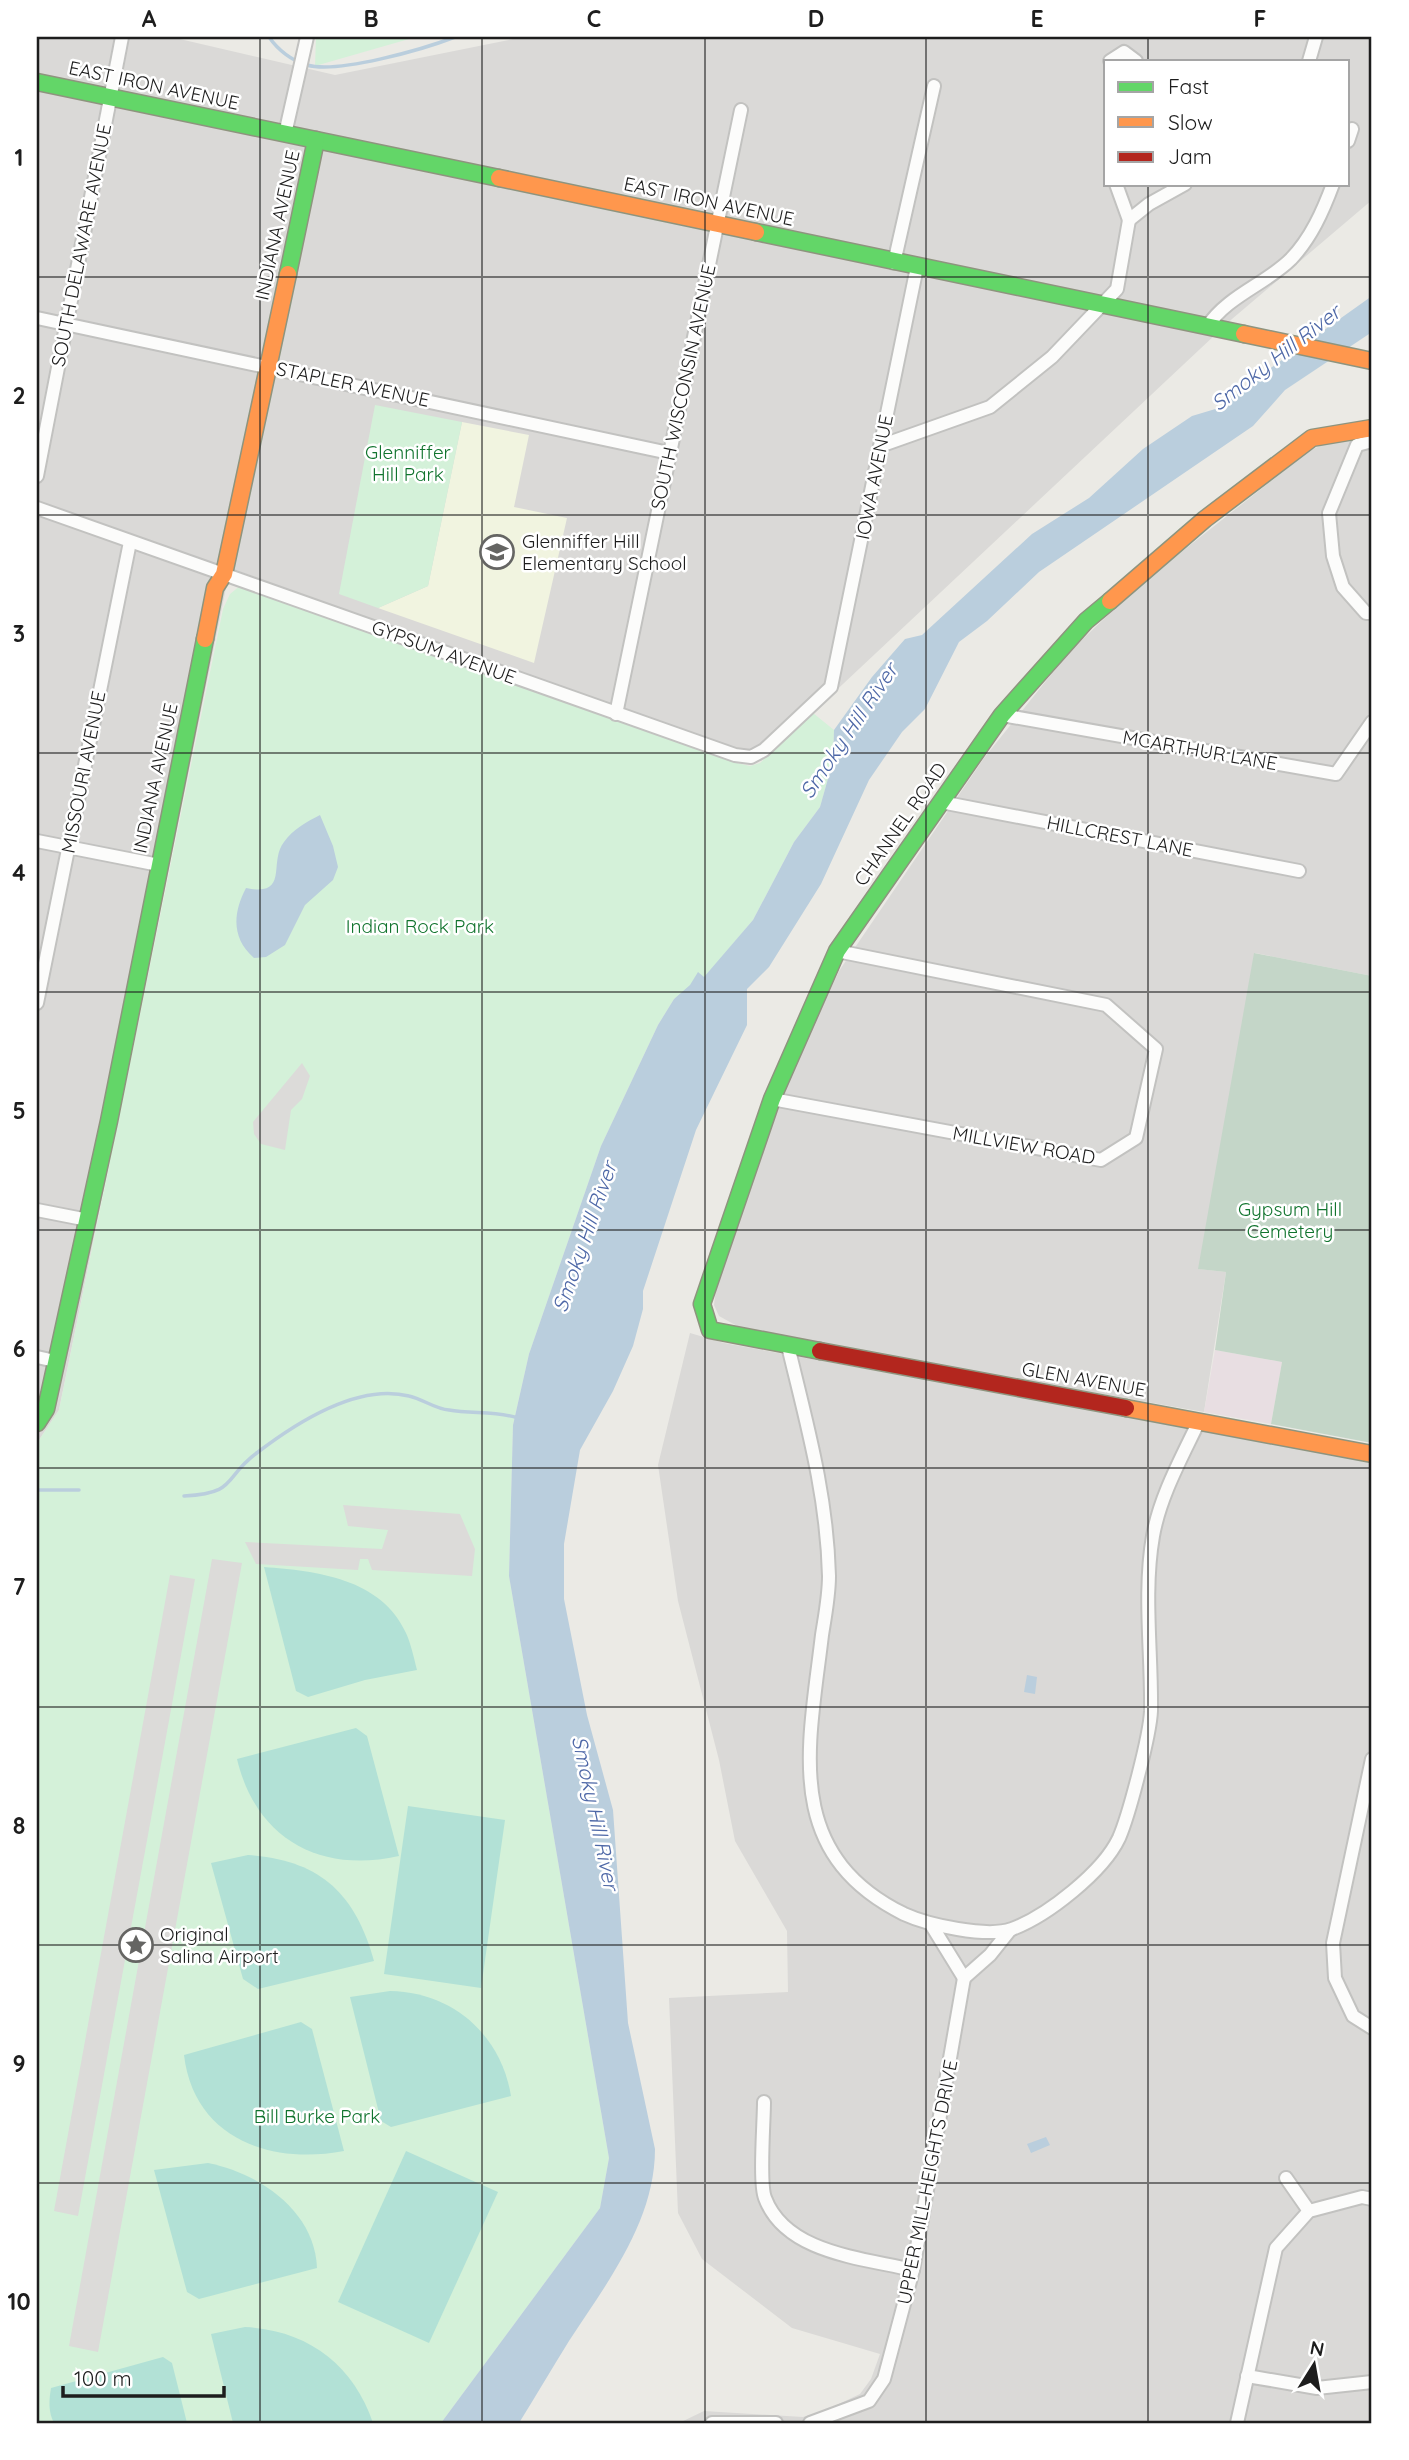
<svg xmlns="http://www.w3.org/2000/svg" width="1409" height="2460" viewBox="0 0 1409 2460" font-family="Quicksand,sans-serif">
<rect width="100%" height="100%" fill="#ebeae5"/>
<g fill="#dad9d7" fill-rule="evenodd">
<path d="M37,37H171L335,75L523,37H1372V200L1232,319L761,761L230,568L59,1410L37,1443ZM1106,61H1348V184H1106Z"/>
<polygon points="1372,435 1372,976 1255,953 1199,1269 1226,1272 1204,1412 748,1332 719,1316 714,1305 716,1288 765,1143 797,1061 839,971 984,758 1070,651 1141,584 1309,451 1322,445"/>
<polygon points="690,1333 724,1343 1372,1461 1372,2423 679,2423 704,2411 803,2417 824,2411 860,2394 871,2379 880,2354 792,2328 702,2259 678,2213 669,1998 788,1992 787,1931 735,1841 719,1760 678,1601 658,1465"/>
</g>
<polygon fill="#e8dee2" points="1215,1350 1282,1362 1271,1424 1204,1412"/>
<polygon fill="#f1f4e0" points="462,422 529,435 514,507 567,518 534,663 378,608 428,586"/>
<polygon fill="#c4d6c8" points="1254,953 1372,976 1372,1443 1271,1424 1282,1362 1215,1350 1226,1272 1198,1269"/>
<g fill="#d4f1d9">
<polygon points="316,37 416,37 315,66"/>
<polygon points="375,405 462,422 428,586 378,608 339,594"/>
<polygon points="241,585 737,763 750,766 760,763 813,713 834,730 833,761 820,807 794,842 753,920 704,978 674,999 658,1025 601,1146 529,1354 513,1425 509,1576 609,2158 600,2208 441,2423 37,2423 37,1443 59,1410 223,609 230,594"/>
</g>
<g fill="#b2e1d6">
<path d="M264,1567C316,1571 381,1578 406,1633C411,1644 414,1658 417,1670L365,1680L308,1697L296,1691Z"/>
<path d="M356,1728L367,1736L399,1856C320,1874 256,1839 237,1759Z"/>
<polygon points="408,1806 505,1820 481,1988 384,1974"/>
<path d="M248,1855C320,1860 355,1893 374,1961L258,1989L243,1979L211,1863Z"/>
<path d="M390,1991C453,1992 501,2035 511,2096L391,2127L381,2121L350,1997Z"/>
<path d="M301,2022L312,2029L344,2151C271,2165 194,2139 184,2055Z"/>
<polygon points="406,2151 498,2192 429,2343 338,2302"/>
<path d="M208,2163C259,2173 315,2211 317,2268L199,2299L187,2292L154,2170Z"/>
<path d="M245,2327C307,2330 353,2364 373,2423H233L211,2334Z"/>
<path d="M163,2357L172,2363L187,2423H54C48,2412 49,2400 51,2388Z"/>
</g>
<g fill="#dcdbd9">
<polygon points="302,1063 310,1076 302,1099 291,1110 285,1150 261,1144 254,1134 253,1122"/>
<polygon points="343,1505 460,1514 475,1549 472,1576 372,1570 368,1559 360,1559 358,1570 256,1564 245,1542 382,1549 388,1530 348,1526"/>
<polygon points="212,1559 242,1563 98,2352 69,2346"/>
<polygon points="170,1575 195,1579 78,2216 54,2211"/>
</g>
<g fill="#bacedd">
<path d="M1372,296V332L1285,390L1253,426L1039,572L987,621L959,642L925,709L902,732L869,780L821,884L769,967L747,989V1025L696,1130L643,1291V1309L633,1346L613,1391L580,1450L564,1544V1599L587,1715L613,1810L628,2023L655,2149C655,2221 607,2283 569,2341C552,2368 536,2396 519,2423H441L600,2208L609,2158L509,1576L513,1425L529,1354L601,1146L658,1025L674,999L690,985L698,972L704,977L753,920L794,842L820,807L833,761L834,730L872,677L905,639L922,635L1032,534L1089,498L1143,449L1192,416L1222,407L1251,382Z"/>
<path d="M320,815L333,846L338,867L333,880L305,905L285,945L266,957L254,958C231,938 233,913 246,888C290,897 268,862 284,842C292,830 308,821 320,815Z"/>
<polygon points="1027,1675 1037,1677 1035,1694 1024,1692"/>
<polygon points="1046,2137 1050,2145 1031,2153 1027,2144"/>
</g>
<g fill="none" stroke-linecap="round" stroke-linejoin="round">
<g stroke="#bacedd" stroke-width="3.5">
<path d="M269,37C278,50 292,61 307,65C338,74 424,49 455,37"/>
<polyline points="37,1490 79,1490"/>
<path d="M184,1496C239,1493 222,1478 258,1452C296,1423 358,1383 409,1396C423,1399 435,1409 449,1410C471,1414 497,1411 518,1418"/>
</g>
<g stroke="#c2c2c0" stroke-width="16">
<g id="street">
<polyline points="1110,61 1124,52 1136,61"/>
<polyline points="1309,61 1316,37"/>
<polyline points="285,134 307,37"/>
<polyline points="1348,141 1352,129"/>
<polyline points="1116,184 1129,220"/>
<polyline points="1129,220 1149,204 1185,184"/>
<polyline points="894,263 934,86"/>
<polyline points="37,318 669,453"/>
<path d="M1207,327C1227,296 1266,284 1291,259C1311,238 1323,211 1333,184"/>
<polyline points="1372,441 1357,445 1329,513 1333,556 1343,587 1366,613 1372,613"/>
<polyline points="880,446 990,407 1052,357 1117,289 1129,220"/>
<polyline points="37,476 122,37"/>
<polyline points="37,508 735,755 751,757 764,750 831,687 917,267"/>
<polyline points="616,714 741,110"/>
<polyline points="1002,715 1336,774 1372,722"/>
<polyline points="941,802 1299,871"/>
<polyline points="37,841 159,865"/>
<polyline points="37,1003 130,542"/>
<polyline points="772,1099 1101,1160 1136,1138 1156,1049 1106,1005 837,951"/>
<polyline points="37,1210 88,1220"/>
<path d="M788,1346C807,1425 827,1495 829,1576C829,1596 825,1616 822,1635C809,1746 781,1853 904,1914C928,1925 987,1938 1012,1929C1047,1916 1103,1872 1119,1838C1129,1815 1150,1735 1151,1711C1152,1654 1143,1593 1153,1536C1160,1496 1182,1457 1199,1421"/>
<polyline points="37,1357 55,1361"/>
<polyline points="1372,1759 1333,1943 1335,1978 1353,2016 1372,2028"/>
<polyline points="932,1926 964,1978 990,1955 1010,1930"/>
<path d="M764,2102C764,2122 759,2183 765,2198C786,2254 864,2258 913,2270"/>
<polyline points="1286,2178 1309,2211"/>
<polyline points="1247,2376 1317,2388 1372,2382"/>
<polyline points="712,2423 776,2423"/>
<polyline points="810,2423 869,2401 884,2379 913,2270 964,1978"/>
<polyline points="1237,2423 1276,2248 1309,2211 1362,2197 1372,2199"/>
</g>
</g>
<g stroke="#8e947e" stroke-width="19">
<g id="fast">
<polyline points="37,82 499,178"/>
<polyline points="756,232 1244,334"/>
<polyline points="288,274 316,140"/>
<polyline points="820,1351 710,1330 702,1304 772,1099 837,951 1002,715 1086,621 1110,601"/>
<polyline points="37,1423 46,1409 109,1121 205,639"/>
</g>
</g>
<g stroke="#8e947e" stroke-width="19">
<g id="slow">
<polyline points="499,178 756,232"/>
<polyline points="1244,334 1372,361"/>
<polyline points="1110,601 1205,519 1312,438 1372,428"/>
<polyline points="205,639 215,588 224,574 288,274"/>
<polyline points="1126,1408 1372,1454"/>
</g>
</g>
<g stroke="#8e947e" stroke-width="19">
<polyline id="jam" points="820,1351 1126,1408"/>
</g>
<use href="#street" stroke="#fcfcfb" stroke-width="12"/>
<use href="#fast" stroke="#63d668" stroke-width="16"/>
<use href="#slow" stroke="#ff974d" stroke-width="16"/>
<use href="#jam" stroke="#b3261e" stroke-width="16"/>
</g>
<path fill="none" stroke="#1d1d1d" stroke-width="2" stroke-opacity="0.55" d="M260,37V2423M482,37V2423M705,37V2423M926,37V2423M1148,37V61M1148,184V2423M37,277H1372M37,515H1372M37,753H1372M37,992H1372M37,1230H1372M37,1468H1372M37,1707H1372M37,1945H1372M37,2183H1372"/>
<defs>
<g id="school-ring" transform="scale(1.75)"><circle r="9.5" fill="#fff" stroke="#656563" stroke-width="1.5"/><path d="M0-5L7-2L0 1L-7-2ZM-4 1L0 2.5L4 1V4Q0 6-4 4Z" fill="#656563"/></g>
<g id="sight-ring" transform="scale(1.75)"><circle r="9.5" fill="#fff" stroke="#656563" stroke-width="1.5"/><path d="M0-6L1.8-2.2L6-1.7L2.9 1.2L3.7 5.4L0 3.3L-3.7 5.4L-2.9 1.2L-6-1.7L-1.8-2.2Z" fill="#656563"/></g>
</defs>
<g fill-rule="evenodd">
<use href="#school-ring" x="497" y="552"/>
<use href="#sight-ring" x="136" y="1945"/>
</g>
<g text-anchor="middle" stroke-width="5" stroke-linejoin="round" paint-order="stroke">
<g font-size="19" fill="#1d1d1d" stroke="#fff">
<text transform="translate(154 85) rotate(12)" y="7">EAST IRON AVENUE</text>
<text transform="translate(709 201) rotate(12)" y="7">EAST IRON AVENUE</text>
<text transform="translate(277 225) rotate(-78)" y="7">INDIANA AVENUE</text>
<text transform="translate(81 245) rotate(-79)" y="7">SOUTH DELAWARE AVENUE</text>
<text transform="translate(353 384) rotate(12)" y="7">STAPLER AVENUE</text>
<text transform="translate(683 387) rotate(-78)" y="7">SOUTH WISCONSIN AVENUE</text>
<text transform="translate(874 477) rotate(-79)" y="7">IOWA AVENUE</text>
<text transform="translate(444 652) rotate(20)" y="7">GYPSUM AVENUE</text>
<text transform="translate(1200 750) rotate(10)" y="7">MCARTHUR LANE</text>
<text transform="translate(83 772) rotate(-79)" y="7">MISSOURI AVENUE</text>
<text transform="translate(155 778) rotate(-78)" y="7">INDIANA AVENUE</text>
<text transform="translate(900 824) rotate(-55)" y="7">CHANNEL ROAD</text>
<text transform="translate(1120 836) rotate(11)" y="7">HILLCREST LANE</text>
<text transform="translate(1024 1145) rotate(10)" y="7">MILLVIEW ROAD</text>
<text transform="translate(1084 1379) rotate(10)" y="7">GLEN AVENUE</text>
<text transform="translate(927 2182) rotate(-79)" y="7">UPPER MILL HEIGHTS DRIVE</text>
</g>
<g font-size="19" fill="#11742e" stroke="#fff">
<text x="408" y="459">Glenniffer<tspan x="408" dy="22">Hill Park</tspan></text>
<text x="420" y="933">Indian Rock Park</text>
<text x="1290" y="1216">Gypsum Hill<tspan x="1290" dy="22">Cemetery</tspan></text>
<text x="317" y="2123">Bill Burke Park</text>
</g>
<g font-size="19" fill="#1d1d1d" stroke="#fff" text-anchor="start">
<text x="522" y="548">Glenniffer Hill<tspan x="522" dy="22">Elementary School</tspan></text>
<text x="160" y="1941">Original<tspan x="160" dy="22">Salina Airport</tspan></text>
</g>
<g font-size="21" font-style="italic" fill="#4e68a7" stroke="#fff">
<text transform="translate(1276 358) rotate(-38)" y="7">Smoky Hill River</text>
<text transform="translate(849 731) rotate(-56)" y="7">Smoky Hill River</text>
<text transform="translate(585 1237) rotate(-71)" y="7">Smoky Hill River</text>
<text transform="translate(595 1813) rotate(78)" y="7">Smoky Hill River</text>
</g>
</g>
<rect width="1409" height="2460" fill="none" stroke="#ffffff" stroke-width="77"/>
<rect x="1104" y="60" width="245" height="126" fill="#ffffff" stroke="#a5a5a5" stroke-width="2"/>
<rect x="1118" y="82" width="35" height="10" fill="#63d668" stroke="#a5a5a5" stroke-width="2"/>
<text x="1168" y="94" font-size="21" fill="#1d1d1d">Fast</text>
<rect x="1118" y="117" width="35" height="10" fill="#ff974d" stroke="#a5a5a5" stroke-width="2"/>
<text x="1168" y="130" font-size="21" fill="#1d1d1d">Slow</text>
<rect x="1118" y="152" width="35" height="10" fill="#b3261e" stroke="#a5a5a5" stroke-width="2"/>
<text x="1168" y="164" font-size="21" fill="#1d1d1d">Jam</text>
<g transform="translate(1314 2365) rotate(11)" stroke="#ffffff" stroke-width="5" paint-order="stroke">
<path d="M0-5L12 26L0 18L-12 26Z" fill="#1d1d1d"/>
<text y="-10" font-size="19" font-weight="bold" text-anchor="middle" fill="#1d1d1d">N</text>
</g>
<path d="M63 2386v10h161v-10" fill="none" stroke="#1d1d1d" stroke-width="3.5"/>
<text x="74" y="2386" font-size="21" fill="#1d1d1d" stroke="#ffffff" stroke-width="5" paint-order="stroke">100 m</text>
<rect x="38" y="38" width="1332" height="2384" fill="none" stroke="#1d1d1d" stroke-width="2.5"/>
<g font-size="23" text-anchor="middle" font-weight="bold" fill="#1d1d1d">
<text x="149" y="27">A</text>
<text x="371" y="27">B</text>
<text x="594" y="27">C</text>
<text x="816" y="27">D</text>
<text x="1037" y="27">E</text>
<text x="1260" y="27">F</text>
<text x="19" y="166">1</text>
<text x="19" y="404">2</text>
<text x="19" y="642">3</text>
<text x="19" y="881">4</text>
<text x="19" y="1119">5</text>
<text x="19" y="1357">6</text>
<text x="19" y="1595">7</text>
<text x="19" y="1834">8</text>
<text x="19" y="2072">9</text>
<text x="19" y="2310">10</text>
</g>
</svg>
